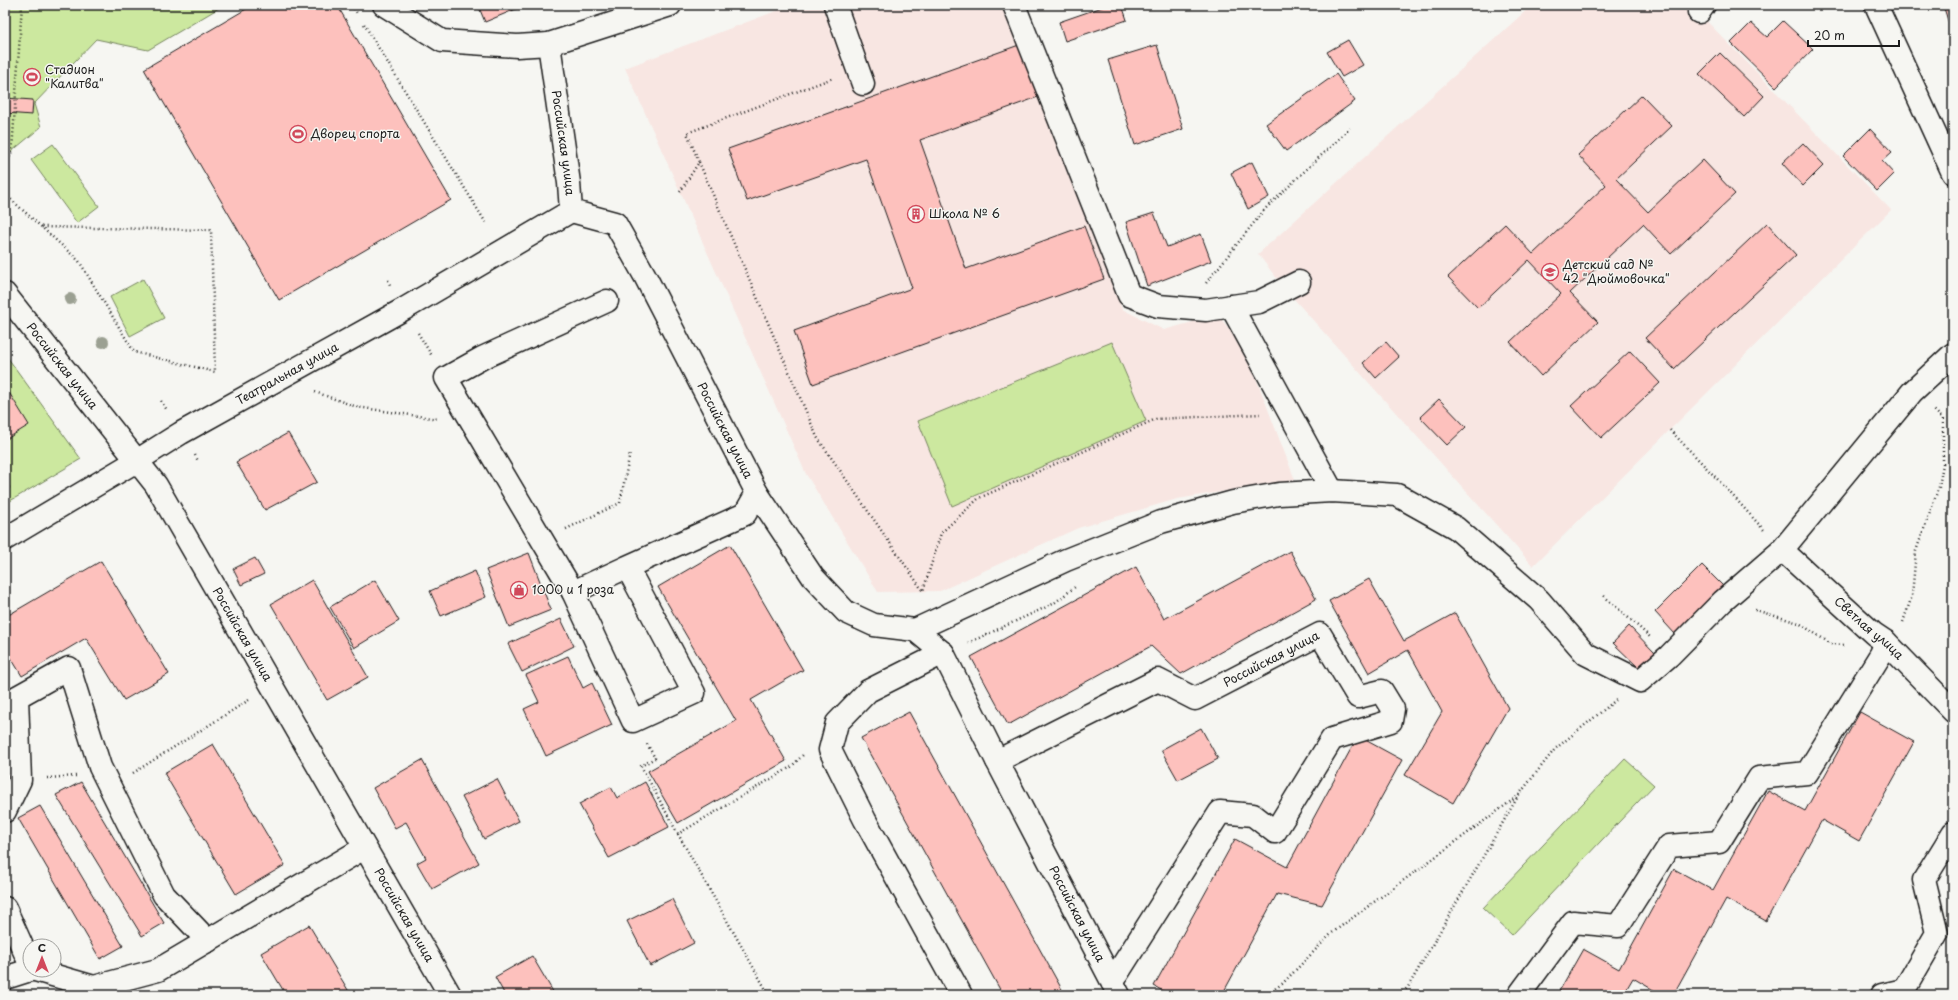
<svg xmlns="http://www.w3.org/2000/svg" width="1958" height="1000" viewBox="0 0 1958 1000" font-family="'Playpen Sans',sans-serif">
<rect width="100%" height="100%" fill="#f6f6f2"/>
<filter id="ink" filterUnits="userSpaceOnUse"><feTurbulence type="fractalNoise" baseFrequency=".025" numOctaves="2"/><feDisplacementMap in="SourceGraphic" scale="8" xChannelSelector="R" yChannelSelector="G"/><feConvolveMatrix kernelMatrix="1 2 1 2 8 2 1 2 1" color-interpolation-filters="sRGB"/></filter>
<g filter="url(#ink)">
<g fill="#f8e6e2">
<polygon points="792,5 1007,5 1122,309 1164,330 1218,315 1245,349 1295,480 1177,499 1078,528 940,591 878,592 806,474 625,68"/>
<polygon points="1532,5 1691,5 1891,210 1533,566 1285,289 1258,254"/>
</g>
<g fill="#cce89f" stroke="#74825e">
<polygon points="5,5 224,5 148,50 96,39 34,104 41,127 5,157"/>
<polygon points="53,144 99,206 77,223 31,160"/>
<polygon points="143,279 164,318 130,336 110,297"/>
<polygon points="1112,342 1146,421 952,506 918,421"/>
<polygon points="5,354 81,459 5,504"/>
<polygon points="1625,759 1654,785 1512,935 1483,908"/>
</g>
<g fill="#fdc1bd" stroke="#1c1c1c">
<polygon points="253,5 337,5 451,200 279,300 144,69"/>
<polygon points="478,5 514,5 516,9 485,22"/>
<polygon points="1108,5 1122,5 1127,20 1065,41 1059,22"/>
<polygon points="1943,5 1953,5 1953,36"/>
<polygon points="1783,21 1813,49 1776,87 1731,43 1751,23 1767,37"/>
<polygon points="1348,40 1363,65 1342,77 1327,52"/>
<polygon points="1019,45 1038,97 920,140 966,269 1084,226 1104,279 813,384 794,331 912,288 866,159 747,201 728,149"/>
<polygon points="1157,45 1183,129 1135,145 1108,60"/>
<polygon points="1720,53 1764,96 1744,117 1699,74"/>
<polygon points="1336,74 1355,101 1286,151 1266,124"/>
<polygon points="1642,95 1672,126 1616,179 1648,212 1703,160 1735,194 1671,254 1643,224 1570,293 1598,322 1541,376 1510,342 1561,294 1529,260 1478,308 1448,277 1505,224 1533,254 1606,185 1578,155"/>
<polygon points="5,98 33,100 32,115 5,113"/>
<polygon points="1870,129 1892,152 1882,161 1894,174 1877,191 1843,156"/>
<polygon points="1803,143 1824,165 1803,186 1782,163"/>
<polygon points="1252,162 1269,197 1248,209 1231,173"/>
<polygon points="1154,213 1167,247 1201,234 1211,261 1147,286 1126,222"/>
<polygon points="1767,223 1796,255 1674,369 1645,338"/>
<polygon points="1386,342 1399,357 1376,378 1363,363"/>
<polygon points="1630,351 1660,383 1601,438 1571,406"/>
<polygon points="5,386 29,425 5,440"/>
<polygon points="1439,399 1466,427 1447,445 1420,417"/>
<polygon points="288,433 317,482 265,510 236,462"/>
<polygon points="730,545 803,670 751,700 786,761 678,823 648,771 736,721 658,587"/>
<polygon points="1290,551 1316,599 1181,674 1151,646 1008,725 971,657 1136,567 1164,619"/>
<polygon points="529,553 551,610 509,627 486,570"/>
<polygon points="255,558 264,574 241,585 233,569"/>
<polygon points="101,561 169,674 124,700 86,638 22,676 5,648 5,617"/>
<polygon points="1702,565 1724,587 1675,634 1655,612"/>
<polygon points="475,571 486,597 441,616 430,591"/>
<polygon points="1369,579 1404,641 1455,613 1508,708 1453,803 1405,775 1442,712 1408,650 1369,673 1329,601"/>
<polygon points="312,580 368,677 327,700 271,604"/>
<polygon points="375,580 399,621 354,648 330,607"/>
<polygon points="561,619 574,646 522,672 508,644"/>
<polygon points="1629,626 1655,653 1640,669 1613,643"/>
<polygon points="568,656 583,688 592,683 612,725 546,756 524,709 539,702 526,675"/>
<polygon points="909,712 1065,995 1003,995 861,738"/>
<polygon points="1860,712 1914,742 1859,841 1822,820 1766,921 1726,899 1673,995 1662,995 1633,978 1623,995 1557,995 1583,949 1619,969 1674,869 1713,890 1768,791 1805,811"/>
<polygon points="1201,728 1218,759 1178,780 1161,750"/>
<polygon points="1358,736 1402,760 1322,905 1277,894 1222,995 1170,995 1154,986 1235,839 1287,867"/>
<polygon points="213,744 285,865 236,894 164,773"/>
<polygon points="422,760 479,863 432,889 417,863 426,858 406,822 395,828 373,788"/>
<polygon points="5,767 12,780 5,785"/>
<polygon points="497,779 519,821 484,839 462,797"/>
<polygon points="81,782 164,923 142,936 56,795"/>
<polygon points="645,782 669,827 609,858 579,804 611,787 617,798"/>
<polygon points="40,806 123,946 100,959 18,818"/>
<polygon points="672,899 694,943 650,966 627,921"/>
<polygon points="309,925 351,995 286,995 261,953"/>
<polygon points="532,956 555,995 505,995 495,977"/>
</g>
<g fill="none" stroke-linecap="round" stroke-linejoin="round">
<g stroke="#1c1c1c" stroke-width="25">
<g id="minor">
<polyline points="384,5 442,41 517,46 549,44 670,5"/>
<polyline points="835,5 863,84"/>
<polyline points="1014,5 1129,295 1158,306 1206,310 1259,302 1299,282"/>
<polyline points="1876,5 1953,173"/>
<polyline points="1699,12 1704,5"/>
<path id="s1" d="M549,44L569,183L571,211L615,223L645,276L757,493L813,577L846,612L874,625L915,630L943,653L997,761L1119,995"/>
<path id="s2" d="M5,294L156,485L450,995"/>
<polyline points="1231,306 1332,491"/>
<path id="s3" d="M5,539L138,460L181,433L404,309L571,211"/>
<path id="s4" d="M1782,550L1874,634L1886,642L1953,711"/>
<polyline points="627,567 573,592 633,721 694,693 627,567 745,514 757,493"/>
<polyline points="573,592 446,378 482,358 607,301"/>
<polyline points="915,630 1066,560 1161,522 1233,502 1279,494 1332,491 1397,495 1456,528 1539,600 1586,654 1640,681 1669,656 1723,601 1782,550 1912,392 1953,354"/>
<polyline points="943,653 868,691 837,723 830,750 865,820 961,995"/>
<path id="s5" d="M997,761L1158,680L1195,699L1320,634L1358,697L1382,691L1393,709L1391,721L1332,739L1275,832L1253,815L1220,812L1112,982"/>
<polyline points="5,811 20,780 17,697 69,668 100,767 164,895 208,941"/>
<polyline points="5,908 30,964"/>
<polyline points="35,970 94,987 158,970 364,848"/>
<polyline points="5,978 30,970"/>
<polyline points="1519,995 1573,922 1618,926 1669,846 1719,842 1759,778 1807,773 1881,654 1886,642"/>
<polyline points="1882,995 1904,990 1937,933 1924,880 1953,833"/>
</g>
</g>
<g stroke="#1c1c1c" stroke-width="2.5" stroke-dasharray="1 3" stroke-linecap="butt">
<polyline points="352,5 358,15"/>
<polyline points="364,24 486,223"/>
<polyline points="699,162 817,437 923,591 941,533 979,498 1156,419 1260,414"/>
<polyline points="5,168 12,151 22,5"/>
<polyline points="680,192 699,162 687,133 833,78"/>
<polyline points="5,194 79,261 134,352 215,372 211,230 41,227"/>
<polyline points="388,280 390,285"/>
<polyline points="1206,283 1265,209 1350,128"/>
<polyline points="418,333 432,356"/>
<polyline points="315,392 357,407 438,419"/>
<polyline points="161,401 167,410"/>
<polyline points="1670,430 1724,486 1764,530"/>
<polyline points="195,455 198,461"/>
<polyline points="5,486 12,489"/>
<polyline points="566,529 620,503 630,453"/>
<polyline points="1604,596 1650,637"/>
<polyline points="1755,610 1799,623 1831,644 1845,645"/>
<polyline points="1903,622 1912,596 1916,551 1939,487 1943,464 1943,419 1933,409"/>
<polyline points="968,643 1053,604 1075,587"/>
<polyline points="647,744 655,758 641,766 678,834"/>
<polyline points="133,773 249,700"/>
<polyline points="47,778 76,776"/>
<polyline points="769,995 678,834 791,767 803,755"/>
<polyline points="1265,995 1282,984 1332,933 1518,796 1555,749 1616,700"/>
<polyline points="1400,995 1408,987 1517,798"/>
</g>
<use href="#minor" stroke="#f6f6f2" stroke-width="22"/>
</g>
<g fill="#9ba092">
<circle cx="70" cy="299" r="6"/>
<circle cx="103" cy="342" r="6"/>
</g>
</g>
<defs>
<g id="stadium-ring" transform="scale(0.9)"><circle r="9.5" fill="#f6f6f2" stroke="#d1495b" stroke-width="1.5"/><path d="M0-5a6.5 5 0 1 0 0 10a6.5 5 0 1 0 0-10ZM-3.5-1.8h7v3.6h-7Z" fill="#d1495b"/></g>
<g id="building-ring" transform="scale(0.9)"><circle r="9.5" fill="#f6f6f2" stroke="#d1495b" stroke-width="1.5"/><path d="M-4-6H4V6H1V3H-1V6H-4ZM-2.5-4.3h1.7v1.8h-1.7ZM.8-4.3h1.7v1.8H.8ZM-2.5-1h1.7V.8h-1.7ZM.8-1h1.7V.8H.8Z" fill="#d1495b"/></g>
<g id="school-ring" transform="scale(0.9)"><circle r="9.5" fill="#f6f6f2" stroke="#d1495b" stroke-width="1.5"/><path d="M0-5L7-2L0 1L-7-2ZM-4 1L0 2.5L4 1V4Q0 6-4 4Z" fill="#d1495b"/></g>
<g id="shop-ring" transform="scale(0.9)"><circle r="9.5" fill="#f6f6f2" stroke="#d1495b" stroke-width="1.5"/><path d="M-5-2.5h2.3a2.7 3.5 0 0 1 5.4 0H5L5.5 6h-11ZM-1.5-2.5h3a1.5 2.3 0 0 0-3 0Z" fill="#d1495b"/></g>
</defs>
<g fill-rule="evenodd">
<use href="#stadium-ring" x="32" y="77"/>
<use href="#stadium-ring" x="298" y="134"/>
<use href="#building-ring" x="916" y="214"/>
<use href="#school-ring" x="1550" y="272"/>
<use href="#shop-ring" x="519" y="590"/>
</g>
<g text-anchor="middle" stroke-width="3" stroke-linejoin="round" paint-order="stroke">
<g font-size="12" fill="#1c1c1c" stroke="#f6f6f2" text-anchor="start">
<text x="45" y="74">Стадион<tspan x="45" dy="14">"Калитва"</tspan></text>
<text x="311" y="138">Дворец спорта</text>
<text x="929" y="218">Школа № 6</text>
<text x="1563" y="269">Детский сад №<tspan x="1563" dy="14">42 "Дюймовочка"</tspan></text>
<text x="532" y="594">1000 и 1 роза</text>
</g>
<g font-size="12" fill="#1c1c1c" stroke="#f6f6f2">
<text dy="4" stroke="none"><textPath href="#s1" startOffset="100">Российская улица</textPath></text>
<text dy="4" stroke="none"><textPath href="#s2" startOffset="92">Российская улица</textPath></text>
<text dy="4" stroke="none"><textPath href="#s3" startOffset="327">Театральная улица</textPath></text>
<text dy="4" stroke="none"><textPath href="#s1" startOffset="449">Российская улица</textPath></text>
<text dy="4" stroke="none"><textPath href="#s4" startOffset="117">Светлая улица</textPath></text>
<text dy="4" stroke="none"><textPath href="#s2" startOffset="416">Российская улица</textPath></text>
<text dy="4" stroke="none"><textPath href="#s5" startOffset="308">Российская улица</textPath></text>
<text dy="4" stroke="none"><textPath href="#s1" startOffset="1070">Российская улица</textPath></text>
<text dy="4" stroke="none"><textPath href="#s2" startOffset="740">Российская улица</textPath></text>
</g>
</g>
<rect width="1958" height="1000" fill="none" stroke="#f6f6f2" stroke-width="20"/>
<rect x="10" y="10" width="1938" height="980" fill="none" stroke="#1c1c1c" stroke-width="1.5" filter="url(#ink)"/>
<g transform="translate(42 958)"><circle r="19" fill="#f6f6f2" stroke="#9f9f9c"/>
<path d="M0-3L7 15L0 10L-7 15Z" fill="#d1495b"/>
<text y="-6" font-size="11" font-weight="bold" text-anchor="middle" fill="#1c1c1c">С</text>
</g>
<path d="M1808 40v6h91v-6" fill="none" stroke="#1c1c1c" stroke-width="2"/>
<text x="1814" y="40" font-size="12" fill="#1c1c1c" stroke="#f6f6f2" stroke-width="3" paint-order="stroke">20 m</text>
</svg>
